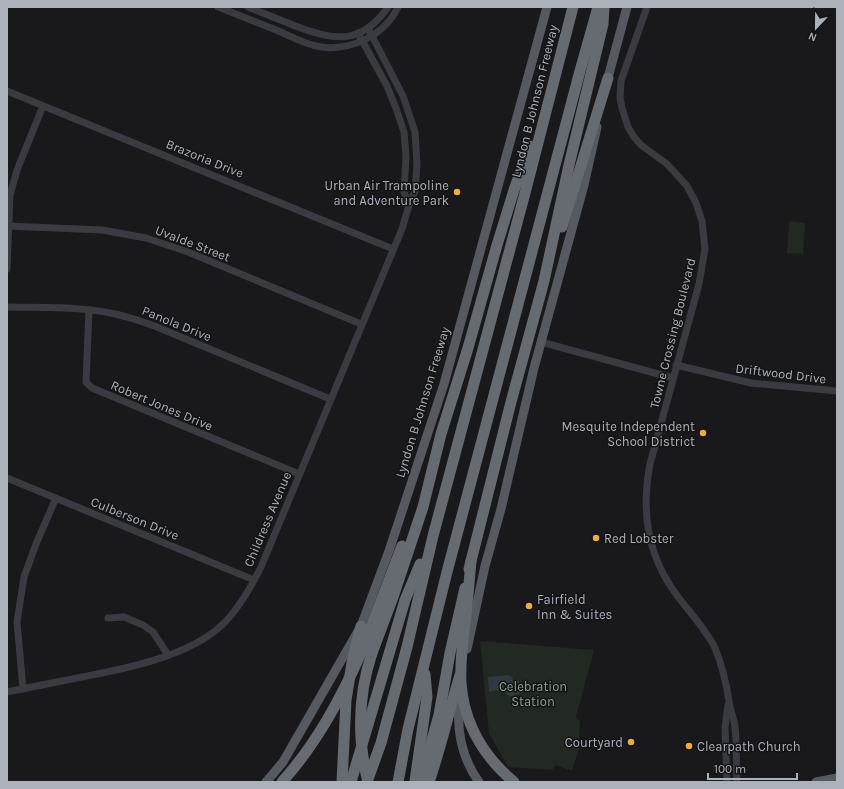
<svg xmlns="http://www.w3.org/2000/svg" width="844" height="789" viewBox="0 0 844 789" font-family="Karla,sans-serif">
<rect width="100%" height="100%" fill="#19191b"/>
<g fill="#212922">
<polygon points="789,221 805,223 803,254 787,253"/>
<polygon points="480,641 594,650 576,717 580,721 579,749 572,771 556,765 552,770 508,767 489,733"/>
</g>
<path fill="#2f393f" d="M508,675L513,678L512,680L514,681L515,679C524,684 522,687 521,693C506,700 511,693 499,691C497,690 492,691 489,692L488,677Z"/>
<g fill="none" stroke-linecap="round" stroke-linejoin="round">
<g stroke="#3a3b40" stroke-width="7">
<path d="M218,7C239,15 260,24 281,32C294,38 307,45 321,47C351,51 385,35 398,7"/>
<path d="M248,7C263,13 278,19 293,25C333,41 361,46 388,7"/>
<path d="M647,7L621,81L620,98L622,108L628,127L634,137L641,145L667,164L687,186L696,203L702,221L705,249L699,284L650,464C641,511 647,555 676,594C689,612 705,628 715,648C722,665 726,682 729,701C730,710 734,718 735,727C737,745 736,764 737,782"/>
<polyline points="358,33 387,86 396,108 404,132 406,157 404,192 409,205"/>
<polyline points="7,91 393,249"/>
<polyline points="7,226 102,230 146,238 188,252 361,324"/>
<polyline points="7,269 10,195 17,170 43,106"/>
<path d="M7,307C43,308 80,306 115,314C130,317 143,322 157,327L330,399"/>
<polyline points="89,310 86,382 92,388 299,474"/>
<polyline points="541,342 673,378"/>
<polyline points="676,365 751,383 837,391"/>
<polyline points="7,478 254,580"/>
<polyline points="108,618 124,617 143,625 153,632 168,655"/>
<polyline points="23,689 17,622 24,577 36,544 56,498"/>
<path d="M7,692C27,688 47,684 67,680C114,671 186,659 222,625C239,609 251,587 261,567L402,229L409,205L415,191L417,165L415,132L403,96L368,28"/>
<polyline points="727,782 725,727 728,705"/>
</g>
<g stroke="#56595f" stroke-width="9">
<polyline points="606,85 627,7"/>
<polyline points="467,649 485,566 501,509 534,368 584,185 597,127"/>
<path d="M460,694C456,724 460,756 479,782"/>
<polyline points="266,782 283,762 361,626 389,551 444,384 547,7"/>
<polyline points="816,782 837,778"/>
</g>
<g stroke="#666a71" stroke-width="11">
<polyline points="562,227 608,78"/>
<polyline points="469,569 511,402 544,281 569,165 603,24 604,7"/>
<polyline points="362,651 402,546"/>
<polyline points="372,653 393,597 423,507 441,434 468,348 497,245 514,190 530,146"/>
<polyline points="415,781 427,697 425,674"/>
<polyline points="342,782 346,700 353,657 361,626"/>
<polyline points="351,782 405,600 420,564"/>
<polyline points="367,782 381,743 407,647 433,536 525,193 573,7"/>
<polyline points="398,782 408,729 447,572 580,71 598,7"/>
<polyline points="420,782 439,715 450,653 465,588"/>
<path d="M429,782C441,747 449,711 460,675"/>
</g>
<g stroke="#666a71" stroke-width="11">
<path d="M471,561C469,585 467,608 464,631C462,648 460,666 461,683C464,724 483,756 514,782"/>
<path d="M282,782C317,743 341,698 362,651"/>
<path d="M368,782C357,738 358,695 372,653"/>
</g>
</g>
<g fill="#edac40" stroke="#141416" stroke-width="1.5">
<circle cx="457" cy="192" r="4"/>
<circle cx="703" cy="433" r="4"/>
<circle cx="596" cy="538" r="4"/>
<circle cx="529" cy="606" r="4"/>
<circle cx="631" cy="742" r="4"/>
<circle cx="689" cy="746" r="4"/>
</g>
<g text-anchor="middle" stroke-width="3" stroke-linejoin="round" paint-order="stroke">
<g font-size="13" fill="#acb1ba" stroke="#141416">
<text transform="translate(534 101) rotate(-76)" y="5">Lyndon B Johnson Freeway</text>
<text transform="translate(205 158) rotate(22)" y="5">Brazoria Drive</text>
<text transform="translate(193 243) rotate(21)" y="5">Uvalde Street</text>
<text transform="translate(177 323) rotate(22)" y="5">Panola Drive</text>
<text transform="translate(672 333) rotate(-76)" y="5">Towne Crossing Boulevard</text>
<text transform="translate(781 373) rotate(7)" y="5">Driftwood Drive</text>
<text transform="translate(422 402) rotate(-73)" y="5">Lyndon B Johnson Freeway</text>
<text transform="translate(162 405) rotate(23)" y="5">Robert Jones Drive</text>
<text transform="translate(135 518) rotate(22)" y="5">Culberson Drive</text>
<text transform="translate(267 519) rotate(-67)" y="5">Childress Avenue</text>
</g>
<g font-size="13" fill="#acb1ba" stroke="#141416" text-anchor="end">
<text x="449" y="190">Urban Air Trampoline<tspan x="449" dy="15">and Adventure Park</tspan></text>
<text x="695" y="431">Mesquite Independent<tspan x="695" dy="15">School District</tspan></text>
<text x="604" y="543" text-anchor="start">Red Lobster</text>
<text x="537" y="604" text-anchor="start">Fairfield<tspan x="537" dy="15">Inn &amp; Suites</tspan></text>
<text x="623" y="747">Courtyard</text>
<text x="697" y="751" text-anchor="start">Clearpath Church</text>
</g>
<g font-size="13" fill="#84a585" stroke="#141416">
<text x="533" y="691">Celebration<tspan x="533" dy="15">Station</tspan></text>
</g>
</g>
<rect width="844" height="789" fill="none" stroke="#acb1ba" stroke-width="16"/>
<g transform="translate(816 28) rotate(202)" stroke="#141416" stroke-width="3" paint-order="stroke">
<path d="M0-3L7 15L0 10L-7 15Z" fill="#acb1ba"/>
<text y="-6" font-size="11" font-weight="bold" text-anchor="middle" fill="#acb1ba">N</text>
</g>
<path d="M708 773v6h89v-6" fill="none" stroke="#acb1ba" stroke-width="2"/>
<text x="714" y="773" font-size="12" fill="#acb1ba" stroke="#141416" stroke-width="3" paint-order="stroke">100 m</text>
</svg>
